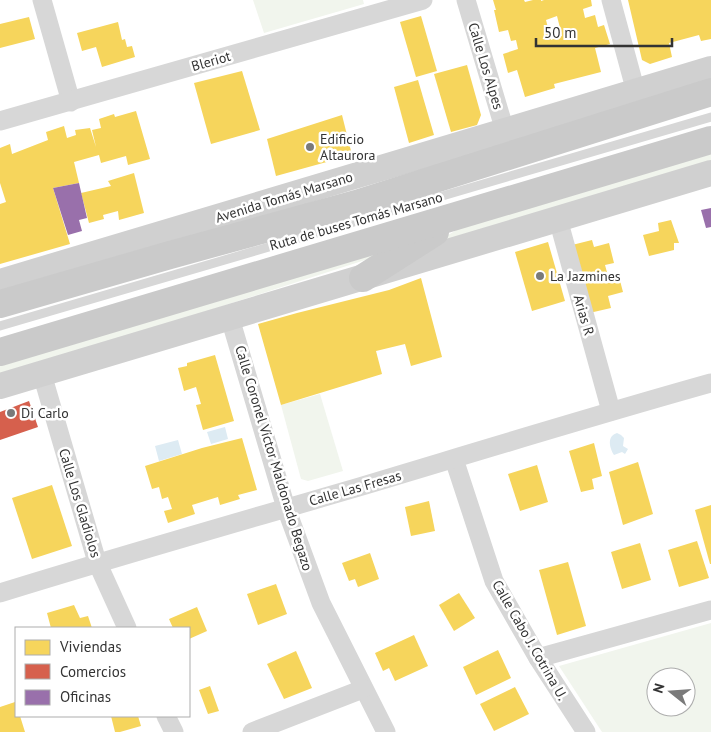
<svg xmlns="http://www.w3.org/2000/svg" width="711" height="732" viewBox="0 0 711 732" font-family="'PT Sans',sans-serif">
<rect width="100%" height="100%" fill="#fff"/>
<g fill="#f1f5ed" fill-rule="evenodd">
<polygon points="253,0 363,0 364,4 264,33"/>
<polygon points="711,154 711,166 424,250 474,219"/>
<polygon points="395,244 396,250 0,378 0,361"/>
<polygon points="320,394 343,471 308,481 301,479 281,405"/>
<path d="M711,623V732H602L559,666ZM656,677H686V707H656Z"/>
</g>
<g fill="#ddebf3">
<polygon points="225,427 228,439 211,444 207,432"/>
<path d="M617,433L621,435L624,438L623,446L628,449L625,454L622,452L614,455C609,447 607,436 617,433Z"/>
<polygon points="178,440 182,454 159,461 155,446"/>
</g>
<g fill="#f6d55c" fill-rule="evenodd">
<path d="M493,0H524L525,2L533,0H541V1L544,0H591L592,6L583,9L585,18L595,15L598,27L604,25L610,44L595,48L601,72L554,84L555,88L525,97L517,70L508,73L503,54L518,49L516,40L511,41L508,30L499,32L494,10H496ZM557,16L562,36L551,40L546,20Z"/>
<polygon points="628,0 711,0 711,39 701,41 699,35 669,43 672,57 650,64 642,60"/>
<polygon points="421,16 437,71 416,77 400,22"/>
<polygon points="29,17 35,39 0,48 0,24"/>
<polygon points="118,22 122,40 125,39 127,47 132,46 135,57 102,67 96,47 82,51 77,33"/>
<polygon points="467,65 481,115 477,125 451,132 434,74"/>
<polygon points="242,71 260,130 211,144 194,83"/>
<polygon points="418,80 434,135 409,143 394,87"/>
<polygon points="136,111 150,159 128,165 126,156 101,163 99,155 74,162 79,183 53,188 70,244 0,264 0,204 6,202 0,183 0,148 10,144 12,154 48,140 46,132 64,126 67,138 76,135 75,130 90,128 96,147 92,130 101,128 99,119 114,114 115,117"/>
<polygon points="342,115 352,155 276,176 267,139"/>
<polygon points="134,173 144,213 119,220 118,211 103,215 104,219 89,223 81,193 111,186 108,181"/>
<polygon points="671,220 679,243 674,243 674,250 649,256 643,235 659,231 658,223"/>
<polygon points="592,240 594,247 609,243 614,263 605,265 608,276 618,273 623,292 608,296 611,308 585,314 568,246"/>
<polygon points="548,242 565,301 532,311 515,252"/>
<polygon points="421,278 442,357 411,366 405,344 376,351 382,374 281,405 258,324 297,313 389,290"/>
<polygon points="215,355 234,421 203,430 196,405 201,404 196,387 184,391 178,368 187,366 187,363"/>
<polygon points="242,438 257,490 238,495 240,499 220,505 218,497 192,505 195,514 168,523 164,511 172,509 168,497 162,499 159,487 152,489 145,466 202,448"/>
<polygon points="594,443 602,476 592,479 594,489 581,492 569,451"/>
<polygon points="638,462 653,514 623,525 609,472"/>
<polygon points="537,465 548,502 520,511 508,474"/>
<polygon points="52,485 72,546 32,559 12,498"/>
<polygon points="429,501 435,531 411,536 405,507"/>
<polygon points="711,505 711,564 710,564 695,510"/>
<polygon points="697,541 709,578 679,587 668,550"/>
<polygon points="640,543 651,580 622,589 611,552"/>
<polygon points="370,553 379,579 358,587 355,579 349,581 342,563"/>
<polygon points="568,562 586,626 557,635 539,570"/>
<polygon points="276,584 287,614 258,625 247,594"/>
<polygon points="459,593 475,618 454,631 439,605"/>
<polygon points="74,605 80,618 88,616 92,628 51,628 47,613"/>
<polygon points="197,607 207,631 189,639 189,628 173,628 169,619"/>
<polygon points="414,635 428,666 395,681 389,668 383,671 375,653"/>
<polygon points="498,650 511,678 476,695 463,667"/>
<polygon points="296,651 312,688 284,699 267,664"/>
<polygon points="210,686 219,711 208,714 199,690"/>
<polygon points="515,687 529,714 494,731 480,704"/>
<polygon points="15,702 16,716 20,716 25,732 0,732 0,707"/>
<polygon points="111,716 138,716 141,726 120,732 115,732"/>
</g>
<polygon fill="#d6604d" points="29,401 38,427 0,440 0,412"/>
<g fill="#9970ab">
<polygon points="79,183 87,218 79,220 82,231 68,235 53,188"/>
<polygon points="711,208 711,227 706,228 701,210"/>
</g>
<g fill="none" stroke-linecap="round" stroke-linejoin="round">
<polyline stroke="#d7d7d7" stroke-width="9" points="0,326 711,117"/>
<g stroke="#d7d7d7" stroke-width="19">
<polyline points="42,0 71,102"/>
<polyline points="466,0 505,131"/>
<polyline points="611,0 636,92"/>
<polyline points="0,121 423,0"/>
<polyline points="558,219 611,411"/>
<polyline points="230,318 286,508 321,603 386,732"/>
<polyline points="42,374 97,562 127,628"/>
<polyline points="454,459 494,581 538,658 586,732"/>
<path d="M0,593C119,556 239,522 359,487C476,452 593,416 711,383"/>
<polyline points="538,658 711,610"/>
<polyline points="166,716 174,732"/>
<polyline points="252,732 363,689"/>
</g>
<g stroke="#d0d0d0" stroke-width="26">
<polyline points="0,282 505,131 711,69"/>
<polyline points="0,386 711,173"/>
</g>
<g stroke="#cacaca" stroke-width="28">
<polyline points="363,278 435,232"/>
<polyline points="0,304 170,255 356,204 711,92"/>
<polyline points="0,352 711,140"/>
</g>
</g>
<g fill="#7a7a7a" stroke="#fff" stroke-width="2">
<circle cx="310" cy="147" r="5"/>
<circle cx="540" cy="276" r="5"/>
<circle cx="11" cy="413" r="5"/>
</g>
<g text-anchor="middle" stroke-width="5" stroke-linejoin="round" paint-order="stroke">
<g font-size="14" fill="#333" stroke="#fff">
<text transform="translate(211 61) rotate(-16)" y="5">Bleriot</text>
<text transform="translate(486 66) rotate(73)" y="5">Calle Los Alpes</text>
<text transform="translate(284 197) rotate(-17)" y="5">Avenida Tomás Marsano</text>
<text transform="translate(356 221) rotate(-16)" y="5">Ruta de buses Tomás Marsano</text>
<text transform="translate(584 315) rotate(74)" y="5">Arias R</text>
<text transform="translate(274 458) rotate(73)" y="5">Calle Coronel Víctor Maldonado Begazo</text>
<text transform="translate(355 488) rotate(-16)" y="5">Calle Las Fresas</text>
<text transform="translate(80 503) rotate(73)" y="5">Calle Los Gladiolos</text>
<text transform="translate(530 640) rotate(60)" y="5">Calle Cabo J. Cotrina U.</text>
</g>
<g font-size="14" fill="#333" stroke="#fff" text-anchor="start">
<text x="320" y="144">Edificio<tspan x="320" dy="16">Altaurora</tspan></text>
<text x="550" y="281">La Jazmines</text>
<text x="21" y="418">Di Carlo</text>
</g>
</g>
<rect x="15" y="627" width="175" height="90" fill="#ffffff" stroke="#adadad"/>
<rect x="25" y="640" width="25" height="15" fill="#f6d55c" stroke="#adadad"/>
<text x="60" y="652" font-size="15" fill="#333333">Viviendas</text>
<rect x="25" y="664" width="25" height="15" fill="#d6604d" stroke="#adadad"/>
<text x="60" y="677" font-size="15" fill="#333333">Comercios</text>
<rect x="25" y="690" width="25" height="15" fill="#9970ab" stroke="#adadad"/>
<text x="60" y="702" font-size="15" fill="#333333">Oficinas</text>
<g transform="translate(671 692) rotate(287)"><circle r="24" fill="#ffffff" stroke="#adadad"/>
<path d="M0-4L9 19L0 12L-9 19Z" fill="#7a7a7a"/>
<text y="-8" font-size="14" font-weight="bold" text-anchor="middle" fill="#333333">N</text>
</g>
<path d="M536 38v8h136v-8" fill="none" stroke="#333333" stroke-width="2.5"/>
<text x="544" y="38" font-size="15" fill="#333333" stroke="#ffffff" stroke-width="4" paint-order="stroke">50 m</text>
</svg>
